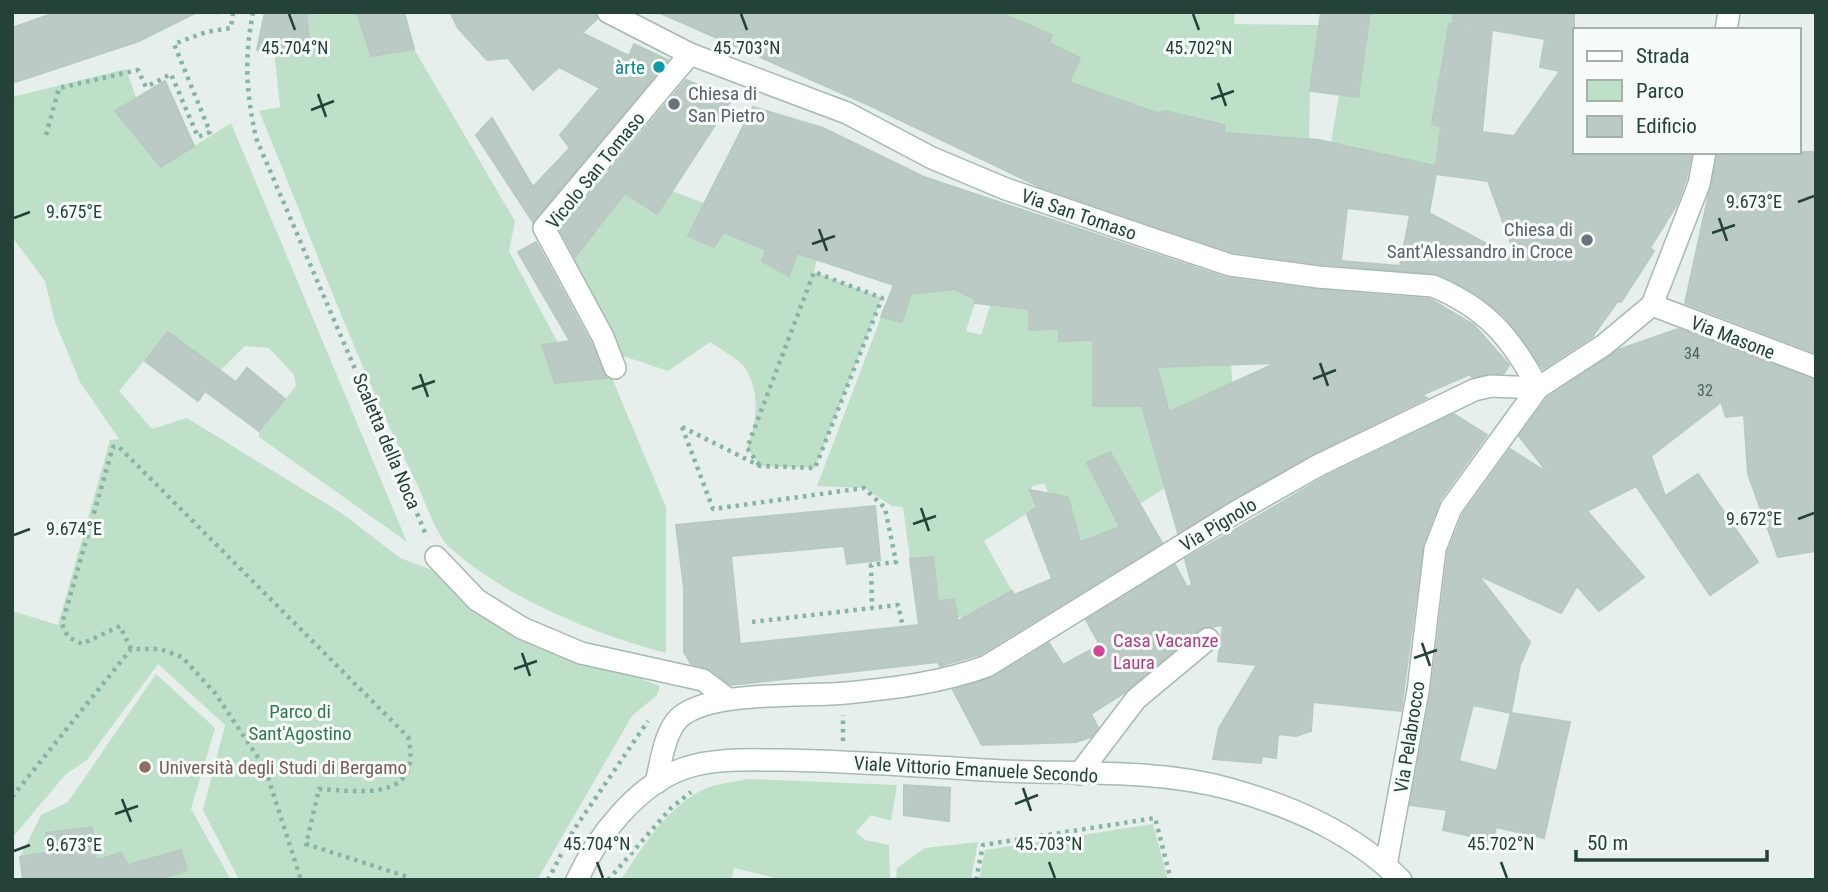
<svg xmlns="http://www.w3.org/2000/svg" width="1828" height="892" viewBox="0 0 1828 892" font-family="'Roboto Condensed',sans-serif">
<rect width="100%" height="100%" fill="#e6efeb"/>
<g fill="#bfe0c8">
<path d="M306,12H357L371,55L414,49L515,221L509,251L558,343L542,345L555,383L612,378L666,507V653C594,634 504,597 449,547C437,536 425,502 418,486C357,365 311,236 259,111L280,107L274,50L308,38Z"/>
<polygon points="998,12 1235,12 1234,24 1320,25 1310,91 1309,140 1224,134 1223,125 1166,111 1157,113 1077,88 1068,83 1079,58 1049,43 1052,35"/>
<polygon points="1370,12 1483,12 1481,27 1449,25 1432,124 1441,127 1436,166 1331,143 1339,95 1358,97"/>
<polygon points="126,69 161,167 231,123 407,542 259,437 259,431 296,386 294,375 269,348 245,346 220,371 168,332 119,391 152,429 187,418 343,514 400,558 448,576 586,658 660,686 657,695 632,716 537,880 239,880 203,810 225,725 158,664 87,760 66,774 12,838 12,611 58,625 110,440 119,439 80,382 55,322 45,281 12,237 12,97"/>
<path d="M672,191L704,203L688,237L714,247L724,232L756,246L771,236L762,261L788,276L797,253L817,259L814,272L882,298L815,468L760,466L747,448C757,422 761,393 745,368C738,358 720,349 710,342L668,371L611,352L568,267L625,193Z"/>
<polygon points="955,289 976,300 966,331 981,335 991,303 1029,309 1029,330 1059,329 1059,341 1093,340 1093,405 1118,368 1230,354 1234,399 1225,386 1189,403 1196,421 1175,431 1165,398 1141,401 1165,488 1140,504 1110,452 1087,463 1120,527 1080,542 1068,497 1048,493 1044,483 1031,487 1037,507 984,541 1012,591 964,618 957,617 954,600 938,601 933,557 910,559 903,507 892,506 864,488 817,486 881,317 902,322 911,294"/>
<path d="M156,674L215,728L191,809L231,880C193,880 144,889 121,854L96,860L92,827L46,833L49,852L20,857L41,815L68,802Z"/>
<path d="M748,779L897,785L891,821L871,815L856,832L865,840L889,845L890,880H784L734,868L731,880H621C641,849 666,809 700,791C714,784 733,782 748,779Z"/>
<polygon points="1153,824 1168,880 979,880 985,850"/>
<polygon points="978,842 971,880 896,880 897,868 925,848"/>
</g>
<g fill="#bbcac4" stroke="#b8c9c2" stroke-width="2" fill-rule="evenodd">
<polygon points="57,12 197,12 139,41 12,83 12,28"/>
<polygon points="265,12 306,12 309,38 274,50 257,50"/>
<polygon points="357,12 404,12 414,49 371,56"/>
<polygon points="450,12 595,12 597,19 582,33 629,56 634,44 668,60 533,222 476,135 492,118 533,187 570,148 560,135 600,88 559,67 533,90 508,58 487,60 458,28"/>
<path d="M658,12H998L1052,35L1049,43L1080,58L1069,82L1157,113L1166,111L1224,125V133L1319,140L1436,166L1441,127L1432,124L1449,24L1467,26L1453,23L1454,12H1574V152H1692L1686,180L1677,204L1650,248L1654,251L1621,302L1618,301L1592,337L1543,369L1504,316L1475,293L1438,274L1319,264L1233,252L1162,229L1040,187L871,106ZM1492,30L1545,39L1540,67L1560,71L1514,136L1482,132ZM1436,174L1488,181L1517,260L1429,213ZM1347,208L1410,215L1400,266L1341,261Z"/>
<polygon points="1321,12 1370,12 1358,97 1310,91"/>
<polygon points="686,80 732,99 657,214 625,193 575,257 560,230"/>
<polygon points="165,81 194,146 161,167 115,111"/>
<path d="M753,107L823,128L924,177L1226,278L1317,290L1430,299L1474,325L1509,365L1504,373L1472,377L1470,374L1422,395L1427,398L1313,454L1178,533L1142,406H1093V340L1059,341V329L1029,330V309L975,303L976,300L955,289L911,294L902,322L881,317L894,285L797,253L789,276L762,261L766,250L724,232L714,247L688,236ZM1276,363L1169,412L1157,367Z"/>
<polygon points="1718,152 1816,152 1816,353 1685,303"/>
<polygon points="536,242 591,343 607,378 555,383 542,345 570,341 518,252"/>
<path d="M1678,329L1816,380V551L1778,557L1748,474L1744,415L1726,417L1721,402L1651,456L1665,496L1698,474L1758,562L1710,595L1636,486L1587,511L1644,577L1599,611L1577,586L1561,613L1478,575L1530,642L1520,665L1511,713L1570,722L1544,838L1496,827L1493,841L1443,830L1447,810L1410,805L1431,693L1448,552L1463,514L1510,449L1548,473L1519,436L1547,398L1618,350ZM1473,705L1511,713L1497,771L1459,761Z"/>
<polygon points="168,332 236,382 247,368 285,399 259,431 205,391 198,401 145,361"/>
<polygon points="1454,414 1487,435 1440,500 1423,544 1401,711 1313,702 1311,731 1296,736 1278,734 1276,758 1262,756 1261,763 1213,759 1219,728 1257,665 1218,661 1223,625 1200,629 1124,693 1091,714 1098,728 1091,737 1076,742 982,745 953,690 994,677 1049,643 1063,665 1100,645 1086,620 1175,565 1187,587 1192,585 1185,559 1325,477"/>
<polygon points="1110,452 1162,543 981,654 940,666 938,662 731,685 710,669 691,664 684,652 684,588 676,525 875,506 880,560 847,564 844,546 731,556 740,644 919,625 910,559 933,557 938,601 954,599 958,621 1012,591 1014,595 1052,579 1027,514 1037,507 1030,490 1068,497 1080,542 1120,527 1087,463"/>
<polygon points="904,785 950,788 949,821 904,815"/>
<polygon points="92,827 96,860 121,853 128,865 181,850 187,870 157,880 23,880 20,857 49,852 46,833"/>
</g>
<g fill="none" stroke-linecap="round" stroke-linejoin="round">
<g stroke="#a8b8b2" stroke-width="24">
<g id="street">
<path d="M608,12L690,54L847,113L932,158L1006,189L1158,241L1230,265L1318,277L1433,286C1486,308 1511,337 1538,388"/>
<polyline points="1726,30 1729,12"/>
<polyline points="1652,305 1816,367"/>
<polyline points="615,368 603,337 544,228 690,54"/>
<polyline points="436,557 477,600 522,628 581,653 703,680 728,699"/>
<polyline points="1079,774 1136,699 1208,639"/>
<path d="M656,783C661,763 664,733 679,718C709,690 804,697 846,693C895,688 941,683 987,666L1236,512L1319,465L1474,390L1491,386L1538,388L1604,345L1652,305L1699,184L1705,152"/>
<polyline points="1386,865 1418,691 1435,549 1451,508 1538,388"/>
</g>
</g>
<g stroke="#a4bbb3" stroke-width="24">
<path id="secondary" d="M577,880C597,836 638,784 685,768C715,758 749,760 780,760C854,761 929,767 1003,771C1077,774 1158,769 1230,789C1294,807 1353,833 1401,880"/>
</g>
<g stroke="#86b3a5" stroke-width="4.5" stroke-dasharray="3.5 5" stroke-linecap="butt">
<polyline points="216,12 219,12"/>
<path d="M253,12C244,61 246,90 256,138L427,537"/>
<polyline points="46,135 59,88 138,70 146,87 171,74 198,137 210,132 174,44 206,32 231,28 233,12"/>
<polyline points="682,427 760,466 815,468 882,298 814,272 747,448 760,466"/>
<polyline points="682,427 713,509 864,488 885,508 896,562 871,565 872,608"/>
<polyline points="752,622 898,605 903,627"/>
<path d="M131,649L120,626L82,644L68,637L62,624L113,447L118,446L408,737C424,803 359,791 319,789L306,844L408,877V880"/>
<polyline points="843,741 843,715"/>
<polyline points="12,797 131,649 160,649 182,657 215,693 265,768 301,880"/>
<polyline points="548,880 573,831 648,721"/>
<polyline points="608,880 671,808 691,792"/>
<polyline points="976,880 983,845 1155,818 1171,880"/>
</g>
<use href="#street" stroke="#fff" stroke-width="21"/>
<use href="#secondary" stroke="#fff" stroke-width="21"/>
</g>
<path fill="none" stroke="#24423a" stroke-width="2.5" d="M289,14L295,30M741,14L747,30M1193,14L1199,30M1218,83L1226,106M318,94L326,117M1211,99L1234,91M311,110L334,101M1798,202L1814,196M14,218L30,212M1719,218L1727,241M819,229L827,251M1712,233L1735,225M812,244L835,236M1320,363L1328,386M420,374L428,397M1313,379L1336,370M412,389L435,381M921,508L929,531M1798,519L1814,513M913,524L936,516M14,535L30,529M1422,643L1430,666M522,653L530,676M1414,658L1437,650M514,669L537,661M1023,788L1031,811M122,799L131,822M1015,804L1038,795M115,814L138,806M14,851L30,845M597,862L603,878M1049,862L1055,878M1501,862L1507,878"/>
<circle fill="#0f9aa8" stroke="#f7fbf9" stroke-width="2.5" cx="659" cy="67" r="7"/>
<g fill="#6b7280" stroke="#f7fbf9" stroke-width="2.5">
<circle cx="674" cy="104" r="7"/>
<circle cx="1587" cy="240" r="7"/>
</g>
<circle fill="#d1479c" stroke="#f7fbf9" stroke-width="2.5" cx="1099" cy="651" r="7"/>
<circle fill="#8d6e63" stroke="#f7fbf9" stroke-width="2.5" cx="145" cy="767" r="7"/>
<g text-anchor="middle" stroke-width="6" stroke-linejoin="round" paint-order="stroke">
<g font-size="16" fill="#4a645c">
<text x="1692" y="359">34</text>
<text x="1705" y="396">32</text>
</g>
<g font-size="19" fill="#0d838f" stroke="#f7fbf9" text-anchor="end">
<text x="645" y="74">àrte</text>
</g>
<g font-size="19" fill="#5b616d" stroke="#f7fbf9" text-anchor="start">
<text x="688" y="100">Chiesa di<tspan x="688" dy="22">San Pietro</tspan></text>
<text x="1573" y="236" text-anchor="end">Chiesa di<tspan x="1573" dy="22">Sant'Alessandro in Croce</tspan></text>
</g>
<g font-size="19" fill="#24423a" stroke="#f7fbf9">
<text transform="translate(595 170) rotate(-51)" y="7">Vicolo San Tomaso</text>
<text transform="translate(1079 214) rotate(19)" y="7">Via San Tomaso</text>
<text transform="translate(1733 337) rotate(21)" y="7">Via Masone</text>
<text transform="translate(387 441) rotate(67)" y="7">Scaletta della Noca</text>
<text transform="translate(1218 524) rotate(-31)" y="7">Via Pignolo</text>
<text transform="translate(1409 737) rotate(-81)" y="7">Via Pelabrocco</text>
<text transform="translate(976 769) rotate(3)" y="7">Viale Vittorio Emanuele Secondo</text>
</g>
<g font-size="19" fill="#b23c85" stroke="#f7fbf9" text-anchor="start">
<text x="1113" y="647">Casa Vacanze<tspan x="1113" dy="22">Laura</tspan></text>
</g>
<g font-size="19" fill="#2d7a4b" stroke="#f7fbf9">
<text x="300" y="718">Parco di<tspan x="300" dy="22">Sant'Agostino</tspan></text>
</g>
<g font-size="19" fill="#785e54" stroke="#f7fbf9" text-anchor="start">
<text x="159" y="774">Università degli Studi di Bergamo</text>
</g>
</g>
<g font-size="18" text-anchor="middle" fill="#24423a" stroke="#f7fbf9" stroke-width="6" stroke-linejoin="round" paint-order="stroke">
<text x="295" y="54">45.704°N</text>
<text x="747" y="54">45.703°N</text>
<text x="1199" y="54">45.702°N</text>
<text x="1754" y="208">9.673°E</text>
<text x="74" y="218">9.675°E</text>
<text x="1754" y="525">9.672°E</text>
<text x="74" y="535">9.674°E</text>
<text x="597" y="850">45.704°N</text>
<text x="1049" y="850">45.703°N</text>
<text x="1501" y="850">45.702°N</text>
<text x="74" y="851">9.673°E</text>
</g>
<rect width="1828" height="892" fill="none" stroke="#24423a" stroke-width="28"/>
<rect x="1573" y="28" width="228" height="126" fill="#f7fbf9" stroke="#a3b1ad" stroke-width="2"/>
<rect x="1587" y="51" width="35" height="10" fill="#ffffff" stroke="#a3b1ad" stroke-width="2"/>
<text x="1636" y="63" font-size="21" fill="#24423a">Strada</text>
<rect x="1587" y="80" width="35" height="21" fill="#bfe0c8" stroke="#a3b1ad" stroke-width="2"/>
<text x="1636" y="98" font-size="21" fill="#24423a">Parco</text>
<rect x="1587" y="116" width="35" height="21" fill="#bbcac4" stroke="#a3b1ad" stroke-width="2"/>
<text x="1636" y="133" font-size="21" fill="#24423a">Edificio</text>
<path d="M1576 850v10h191v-10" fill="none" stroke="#24423a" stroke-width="3.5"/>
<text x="1587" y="850" font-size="21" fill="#24423a" stroke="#f7fbf9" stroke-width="5" paint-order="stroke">50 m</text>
</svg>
